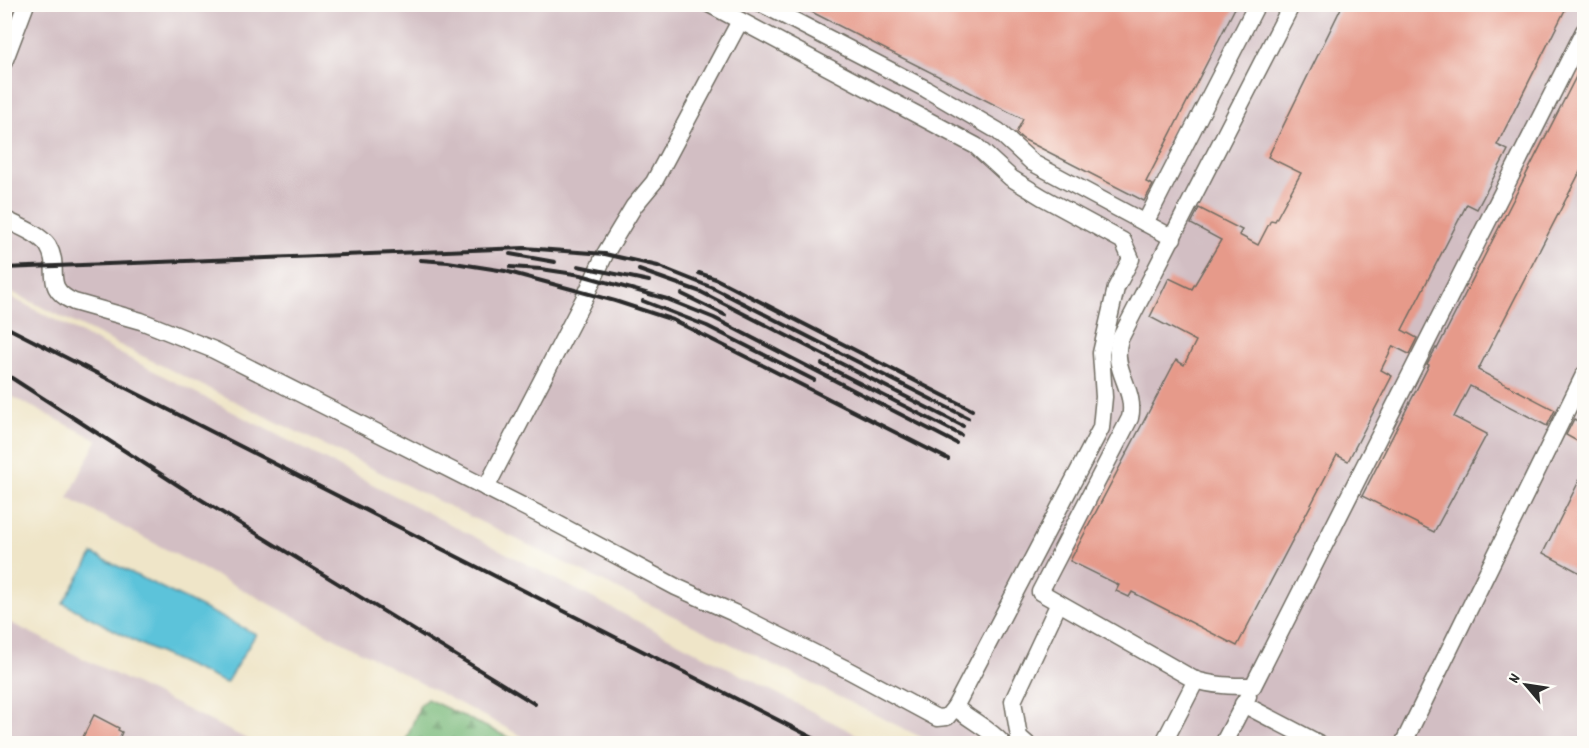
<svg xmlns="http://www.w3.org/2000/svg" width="1589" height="748" viewBox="0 0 1589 748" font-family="Dekko,sans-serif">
<defs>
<pattern id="forest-firs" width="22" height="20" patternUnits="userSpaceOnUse" patternTransform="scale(1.5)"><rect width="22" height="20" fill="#7aba7b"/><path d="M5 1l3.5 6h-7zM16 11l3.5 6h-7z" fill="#649765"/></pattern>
</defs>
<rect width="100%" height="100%" fill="#fdfcf7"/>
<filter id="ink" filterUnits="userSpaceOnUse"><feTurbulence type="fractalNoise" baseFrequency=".0167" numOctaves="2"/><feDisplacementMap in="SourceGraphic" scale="12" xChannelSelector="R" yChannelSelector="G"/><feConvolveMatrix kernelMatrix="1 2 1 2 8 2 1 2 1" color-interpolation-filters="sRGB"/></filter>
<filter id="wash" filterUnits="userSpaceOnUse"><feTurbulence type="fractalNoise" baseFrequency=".008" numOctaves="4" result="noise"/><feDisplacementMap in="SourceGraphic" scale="24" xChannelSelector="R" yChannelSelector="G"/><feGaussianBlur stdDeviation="1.35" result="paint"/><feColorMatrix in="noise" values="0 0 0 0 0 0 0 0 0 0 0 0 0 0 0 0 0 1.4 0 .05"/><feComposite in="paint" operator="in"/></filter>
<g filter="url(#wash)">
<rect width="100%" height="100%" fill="#efe5c8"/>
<g fill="#d2bec3">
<polygon points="4,5 1584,5 1584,743 933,743 5,289"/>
<polygon points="4,294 5,294 873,743 535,743 68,498 97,440 5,393"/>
<polygon points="5,620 255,743 5,743"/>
</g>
<polygon fill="url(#forest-firs)" stroke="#527253" stroke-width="1.5" points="427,699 514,740 518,743 405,743 420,705"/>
<polygon fill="#5cc3da" stroke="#447782" stroke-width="1.5" points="93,554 256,634 226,683 146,647 63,603"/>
<g id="blocks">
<g fill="#e69a8a">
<polygon points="796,4 1237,4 1146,182 1153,185 1144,201 1023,139 1016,133 1023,119"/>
<polygon points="1343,4 1568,4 1497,145 1508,150 1477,209 1467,204 1402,330 1417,338 1409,354 1393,346 1381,370 1392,376 1348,461 1337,455 1237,646 1132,592 1129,597 1116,591 1119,585 1070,561 1176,360 1184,365 1196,341 1150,317 1169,278 1192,289 1221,240 1191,224 1199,208 1242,230 1239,235 1258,245 1271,220 1275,221 1301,173 1268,157"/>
<polygon points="1584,61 1584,164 1478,370 1555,410 1547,426 1470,386 1454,417 1487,434 1434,532 1362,496 1429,365 1427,364 1436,348 1437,349"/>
<polygon points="1574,419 1584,425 1584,445 1566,435"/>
<polygon points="1584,471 1584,575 1543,553"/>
<polygon points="94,715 119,728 118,730 122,732 117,744 91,744 82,739"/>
</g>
</g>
</g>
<g filter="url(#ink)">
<use href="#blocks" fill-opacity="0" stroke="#706c62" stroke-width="1.5"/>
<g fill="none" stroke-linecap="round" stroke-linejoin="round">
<g stroke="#706c62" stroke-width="19">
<g id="minor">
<polyline points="762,4 926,89 998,131 1033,163 1173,238"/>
<path d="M1292,4L1120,339C1110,369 1137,390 1130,418L1040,592L1193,679C1213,686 1232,686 1253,686L1584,31"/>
<polyline points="4,62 26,4"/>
<path d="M4,219C18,226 40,234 48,246C62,269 41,287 74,302L141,321L214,350L552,521L676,587L734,613L846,669L937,718L947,717L955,707L1101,428L1104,397L1101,353L1116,288L1131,259L1123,241L1042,197L1011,178L976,146L709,4"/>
<polyline points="1145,223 1257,4"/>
<polyline points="486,488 584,299 605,254 634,206 654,182 740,21"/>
<polyline points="1243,704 1320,744"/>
<path d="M955,707C971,721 989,728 1003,744"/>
<polyline points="1027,744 1019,737 1013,701 1059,603"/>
<polyline points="1163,744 1196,680"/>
<polyline points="1223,744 1248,696"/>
<polyline points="1403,744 1584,375"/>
</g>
</g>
<use href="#minor" stroke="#fff" stroke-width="16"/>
<g stroke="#2b2b2b" stroke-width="4">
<polyline points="510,254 555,262"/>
<polyline points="420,260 448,262 505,271 615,301 673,320 948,459"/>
<polyline points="578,266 649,281"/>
<polyline points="510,267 541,269 581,275 667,299 714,318 956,443"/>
<polyline points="4,268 524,248 605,254 658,266 713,288 968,418"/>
<polyline points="639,270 701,292 963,426"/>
<polyline points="699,273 716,279 972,410"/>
<polyline points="682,294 725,315"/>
<polyline points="643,301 707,326 814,380"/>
<polyline points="4,326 825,744"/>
<polyline points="822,364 961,435"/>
<polyline points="4,373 187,491 535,704"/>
</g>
</g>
</g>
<rect width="1589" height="748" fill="none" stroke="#fdfcf7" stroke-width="24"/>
<g transform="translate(1526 685) rotate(299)" stroke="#fdfcf7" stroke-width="4.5" paint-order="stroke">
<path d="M0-4.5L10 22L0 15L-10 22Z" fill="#2b2b2b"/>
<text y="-9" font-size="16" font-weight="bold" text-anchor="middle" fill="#2b2b2b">N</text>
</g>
</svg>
